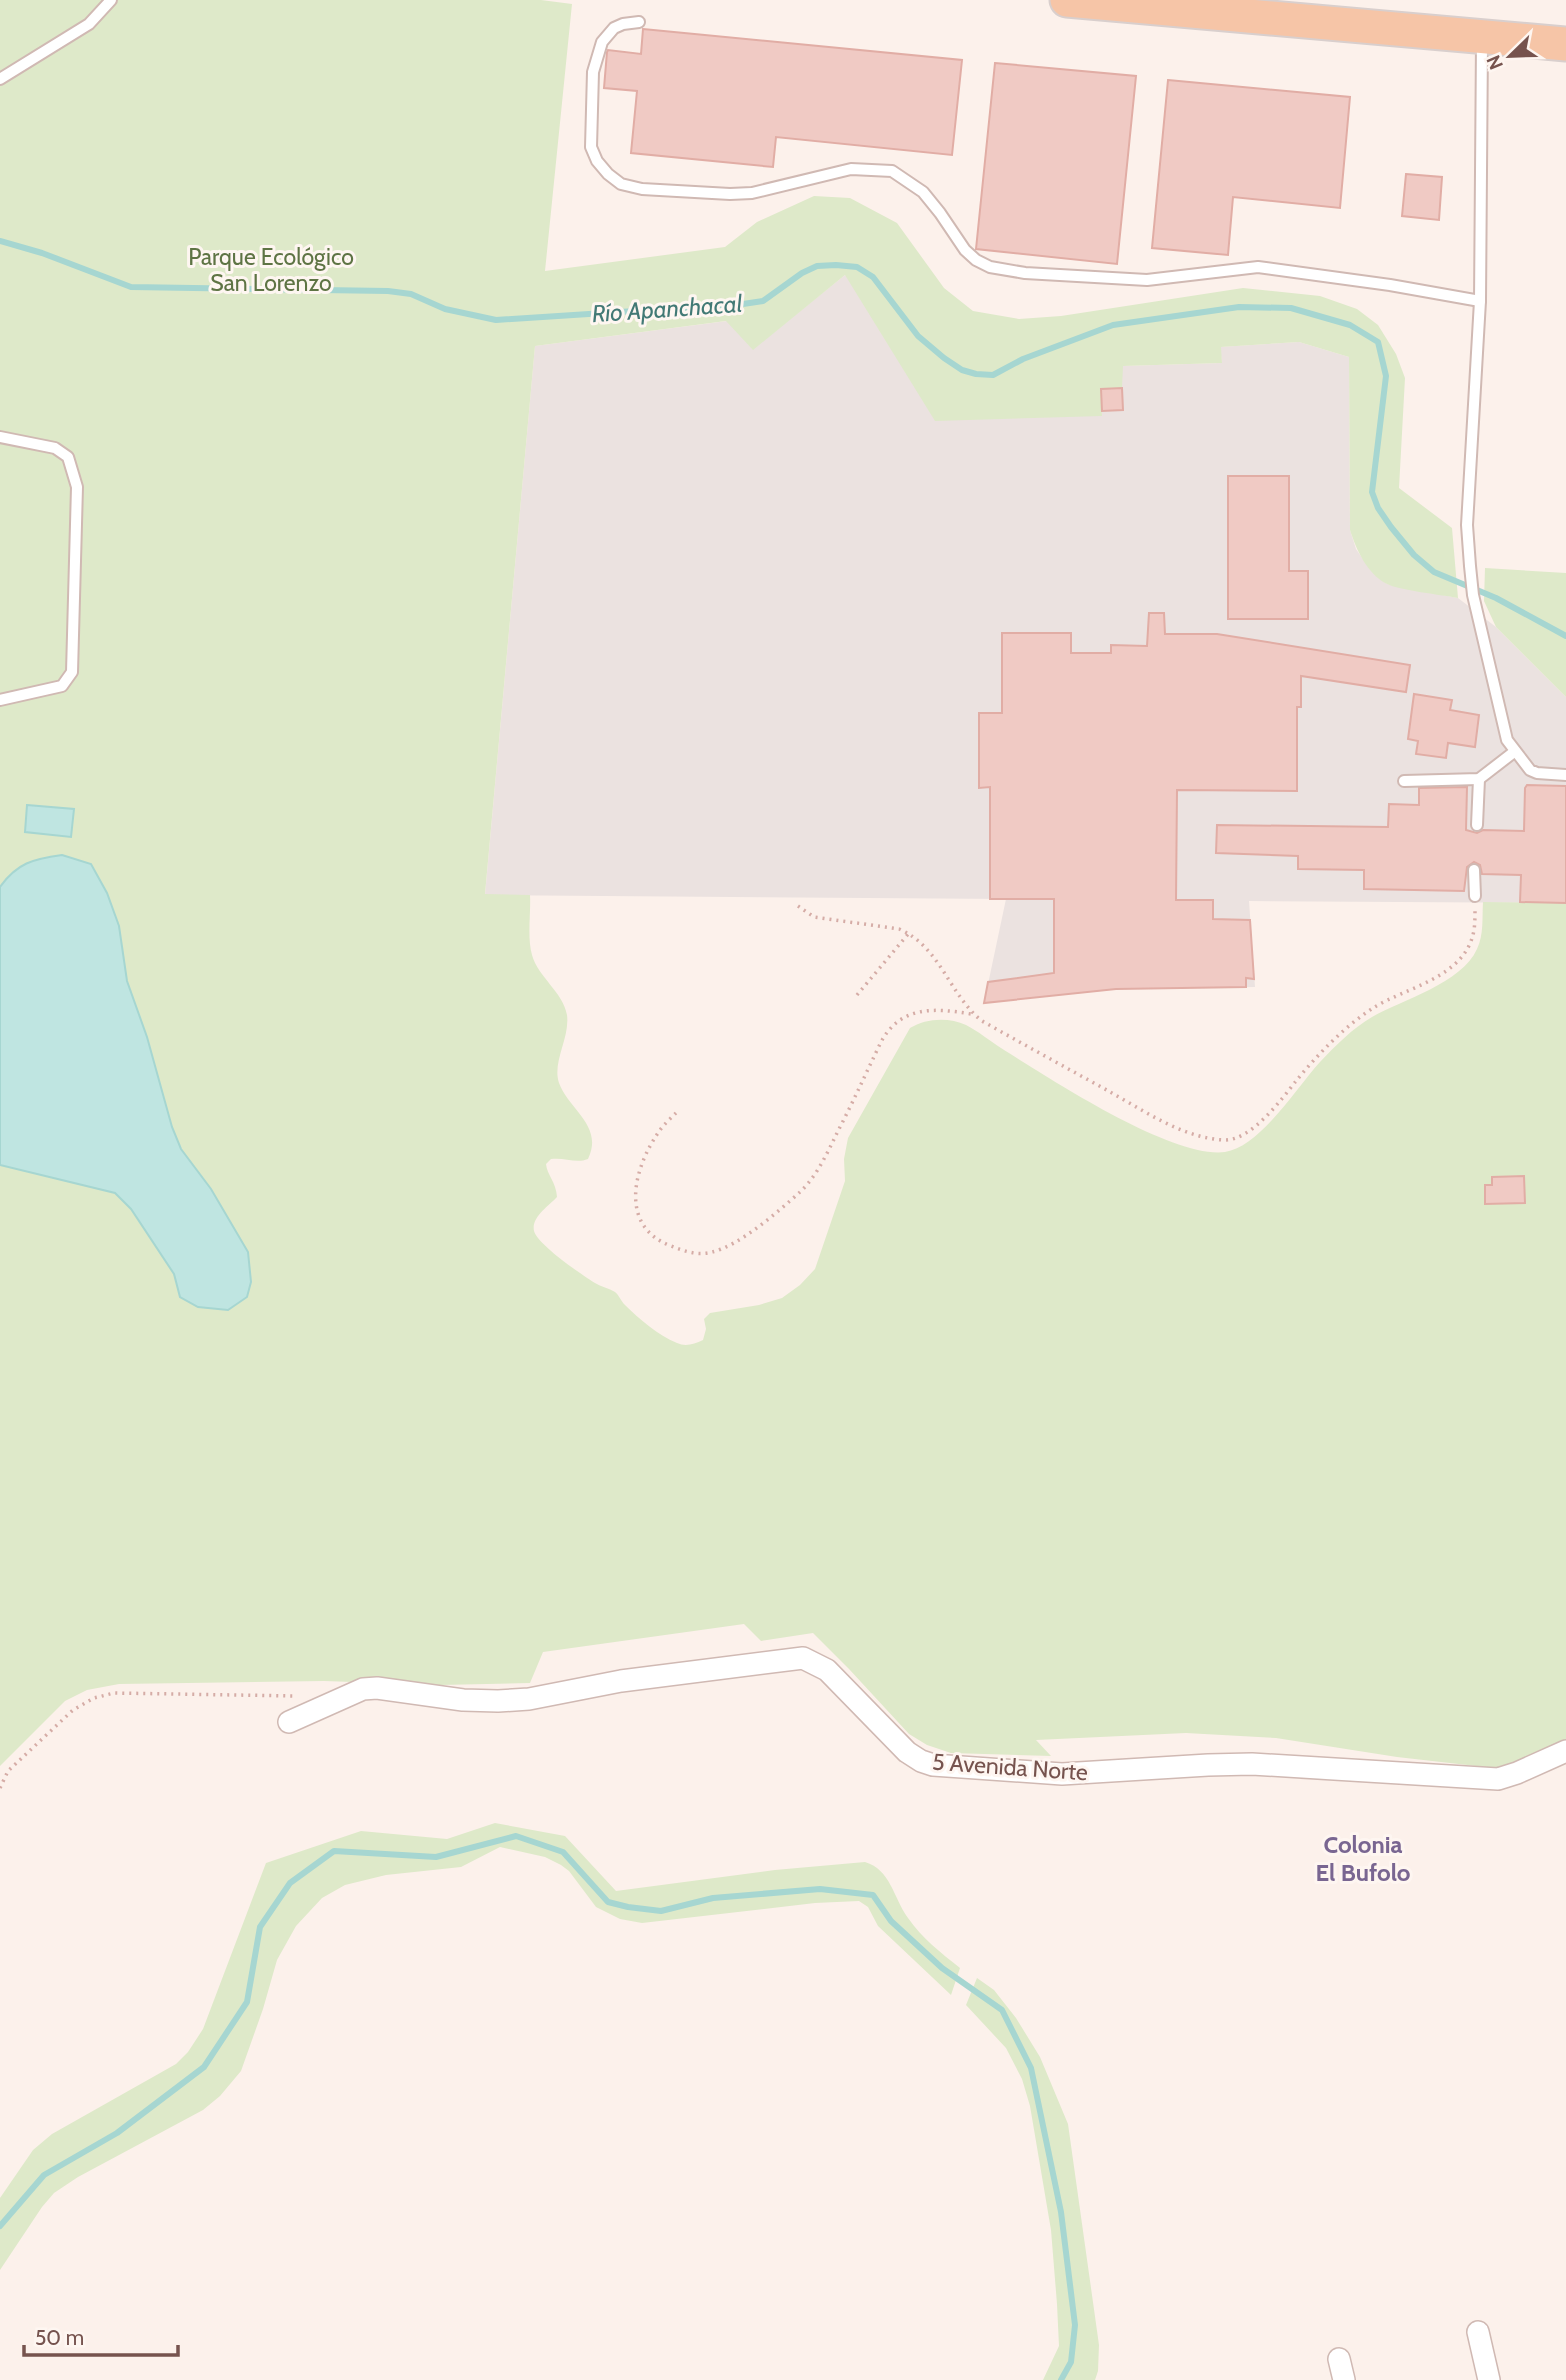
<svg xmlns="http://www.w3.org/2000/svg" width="1566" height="2380" viewBox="0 0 1566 2380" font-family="Cabin,sans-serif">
<rect width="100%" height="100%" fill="#fcf1eb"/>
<polygon fill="#ebe2e0" points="845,275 1102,415 1101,389 1123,366 1222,363 1220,347 1299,342 1349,357 1350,530 1356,549 1369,568 1387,584 1458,598 1496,627 1566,697 1566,903 1249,901 1255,987 1116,989 984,1003 1006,899 485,895 535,346 727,321 753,349"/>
<g fill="#dee9c9">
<path d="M0,0H541L572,4L545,271L725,247L757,222L814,196L850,198L897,223L944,288L973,311L1019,319L1061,316L1243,288L1320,296L1357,309L1378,325L1396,354L1405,378L1399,488L1452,528L1458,598C1443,595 1398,590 1387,584C1367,574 1356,549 1350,530L1349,357L1299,342L1221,347L1222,363L1123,366L1122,388L1101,389L1102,416L935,421L845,275L753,350L726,321L535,346L485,894L530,895C531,914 527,937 532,955C538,977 563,992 567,1015C570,1038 552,1062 559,1083C569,1110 604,1126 588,1159C576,1164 564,1157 551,1159L546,1164C547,1175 556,1182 557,1197C549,1206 531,1217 534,1231C538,1245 582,1275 595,1283C601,1287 609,1288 615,1292C619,1295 621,1301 625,1305C639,1319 658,1335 677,1343C686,1347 694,1344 703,1340L706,1329L704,1319L710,1313L759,1305L782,1298L800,1285L815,1269L845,1181L844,1159L848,1138L910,1028C926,1018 949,1017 966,1025C978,1031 990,1041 1001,1048C1049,1078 1172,1159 1225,1152C1260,1147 1297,1087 1320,1062C1335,1046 1353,1028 1372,1017C1402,1000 1462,983 1477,949C1484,935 1482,917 1483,902L1566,903V1739L1513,1765L1494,1768L1397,1757L1276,1738L1186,1733L1036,1740L1051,1756L951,1753L927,1745L909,1734L849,1669L813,1633L761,1641L744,1624L543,1652L530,1683L440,1685L324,1681L119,1684L87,1690L65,1701L0,1766Z"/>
<polygon points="1485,568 1566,573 1566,697 1496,627 1484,601"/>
<path d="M495,1823L565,1836L616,1891L775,1870L865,1862C891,1870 893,1897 908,1918C922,1938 941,1953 960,1968L951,1995L878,1926L868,1907L859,1901L815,1903L642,1923L620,1919L596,1907L569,1871L561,1865L545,1857L500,1847L461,1867L386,1875L345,1885L322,1898L296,1926L277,1960L263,2009L241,2071L220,2096L203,2110L78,2177L54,2193L42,2207L0,2270V2198L33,2150L52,2134L176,2064L188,2052L203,2029L266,1863L361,1831L447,1839Z"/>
<polygon points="977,1978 994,1990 1016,2018 1040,2057 1068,2124 1099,2345 1098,2371 1095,2380 1043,2380 1059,2346 1057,2304 1051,2230 1030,2106 1022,2079 1006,2048 966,2005"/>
</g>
<g fill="#bfe5e1" stroke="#a6d6d1" stroke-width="2">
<polygon points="27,805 74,809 71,837 25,832"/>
<path d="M62,855L91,864L107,893L119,926L127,981L147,1037L172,1127L181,1149L211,1189L248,1252L251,1282L247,1297L228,1310L198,1307L180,1297L174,1274L131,1209L115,1193L0,1165V887C17,863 33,859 62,855Z"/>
</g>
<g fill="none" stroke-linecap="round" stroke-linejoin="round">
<g stroke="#a6d6d1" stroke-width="6">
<polyline points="0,241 42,253 131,287 388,291 411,294 445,309 496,320 743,304 763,301 802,273 817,266 836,265 857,267 873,277 918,336 944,358 962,370 976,374 993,375 1023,359 1113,325 1239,307 1291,308 1350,325 1378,342 1386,376 1372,492 1378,508 1391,527 1414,555 1434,572 1496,598 1566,636"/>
<polyline points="0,2226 44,2175 117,2133 204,2067 247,2002 260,1927 290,1883 334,1851 436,1857 516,1836 563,1852 608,1902 628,1907 661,1911 713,1898 820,1889 873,1895 891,1921 942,1968 1002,2010 1031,2068 1061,2212 1075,2325 1071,2362 1061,2380"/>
</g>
</g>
<g fill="#f0cac4" stroke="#e1ada5" stroke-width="2">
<polygon points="643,29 962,60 952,155 776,137 773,167 631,153 637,91 604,88 607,52 608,50 641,54"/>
<polygon points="995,63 1136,76 1117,264 976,249"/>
<polygon points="1168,80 1350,97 1340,208 1233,197 1228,255 1152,248"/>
<polygon points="1406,174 1442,177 1439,220 1402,216"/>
<polygon points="1122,388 1123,410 1102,411 1101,389"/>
<polygon points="1228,476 1289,476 1289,571 1308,571 1308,619 1228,619"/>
<polygon points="1149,613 1164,613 1165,634 1217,634 1410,665 1406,692 1301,676 1301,707 1297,707 1297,791 1177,790 1176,900 1213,900 1213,919 1250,920 1254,979 1246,978 1246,987 1116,989 984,1003 988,982 1054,973 1054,899 990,899 990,787 979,788 979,713 1002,713 1002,633 1071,633 1071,653 1111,653 1111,645 1147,646"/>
<polygon points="1414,694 1452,700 1450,710 1479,715 1475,747 1448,743 1446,758 1416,754 1418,741 1408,739"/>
<polygon points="1527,785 1566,786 1566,903 1520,902 1521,875 1482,874 1480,865 1474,862 1467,867 1464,891 1364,889 1364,870 1298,869 1298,856 1216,853 1217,825 1388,827 1389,804 1419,805 1419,788 1467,787 1466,830 1477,833 1483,830 1524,831 1525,788"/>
<polygon points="1524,1176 1525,1203 1485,1204 1485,1185 1492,1185 1492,1177"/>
</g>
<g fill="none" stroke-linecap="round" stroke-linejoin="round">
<g stroke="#d0b9b3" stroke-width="14">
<g id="service">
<polyline points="639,22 623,24 614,28 602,42 593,72 591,147 597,161 608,174 621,184 642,189 730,194 752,193 851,169 892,171 923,192 940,213 965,250 976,260 990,267 1025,273 1147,280 1258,267 1390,285 1480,301"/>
<polyline points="1482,42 1480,301 1467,525 1470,566 1473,595 1507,740 1530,770 1537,773 1566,775"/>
<polyline points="0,79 89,24 111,0"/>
<polyline points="0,437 55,448 68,457 77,487 72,672 62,686 0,700"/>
<polyline points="1404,781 1479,779 1514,752"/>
<polyline points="1477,825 1479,779"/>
<polyline points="1474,870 1475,896"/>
</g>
</g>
<g stroke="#d0b9b3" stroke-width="24">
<g id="minor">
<polyline points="289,1722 363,1689 377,1688 463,1700 498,1701 529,1699 621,1681 803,1658 827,1670 907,1752 921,1761 933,1765 1062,1774 1208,1765 1252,1764 1498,1779 1517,1773 1566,1751"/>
<polyline points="1478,2332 1489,2380"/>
<polyline points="1339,2359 1344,2380"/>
</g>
</g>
<g stroke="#d9cfcd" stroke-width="37">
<polyline id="primary" points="1067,0 1566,44"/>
</g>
<g stroke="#d5aca6" stroke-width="3.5" stroke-dasharray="2 5" stroke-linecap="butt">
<path d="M798,906L814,917L899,929C941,947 949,995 982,1021C1023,1044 1063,1066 1103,1088C1140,1108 1181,1138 1224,1140C1251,1141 1281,1100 1296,1081C1318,1054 1344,1027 1373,1008C1406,987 1466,978 1474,930C1475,923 1475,916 1475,909"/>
<polyline points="857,995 909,933"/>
<path d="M676,1113C670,1119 663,1125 658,1133C634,1168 618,1226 671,1246C684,1251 697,1256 712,1252C739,1246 779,1211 800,1192C818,1175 828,1151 839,1129C854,1100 867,1071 881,1042C901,1005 935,1008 971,1014"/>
<polyline points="0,1788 8,1771 73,1710 94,1698 114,1693 296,1696"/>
</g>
<use href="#service" stroke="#fff" stroke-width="10"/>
<use href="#minor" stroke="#fff" stroke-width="21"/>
<use href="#primary" stroke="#f6c5a7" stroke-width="33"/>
</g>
<g text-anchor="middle" stroke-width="6" stroke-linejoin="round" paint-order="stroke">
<g font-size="23" fill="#5e7444" stroke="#fef6f1">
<text x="271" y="265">Parque Ecológico<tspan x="271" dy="26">San Lorenzo</tspan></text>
</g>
<g font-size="23" fill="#76534e" stroke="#fef6f1">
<text transform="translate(1010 1767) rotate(4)" y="8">5 Avenida Norte</text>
</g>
<g font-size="24" font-style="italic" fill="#427975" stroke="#fef6f1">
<text transform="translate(667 309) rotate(-4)" y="8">Río Apanchacal</text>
</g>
<g font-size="24" font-weight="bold" fill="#796691" stroke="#fef6f1">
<text x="1363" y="1853">Colonia<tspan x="1363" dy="28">El Bufolo</tspan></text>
</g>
</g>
<g transform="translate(1510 56) rotate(247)" stroke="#fef6f1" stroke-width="5" paint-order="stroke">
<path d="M0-5L12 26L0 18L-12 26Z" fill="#76534e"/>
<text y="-10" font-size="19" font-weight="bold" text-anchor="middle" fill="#76534e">N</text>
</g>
<path d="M24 2345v10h154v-10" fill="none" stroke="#76534e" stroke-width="3.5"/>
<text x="35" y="2345" font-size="21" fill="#76534e" stroke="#fef6f1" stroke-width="5" paint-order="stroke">50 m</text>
</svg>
